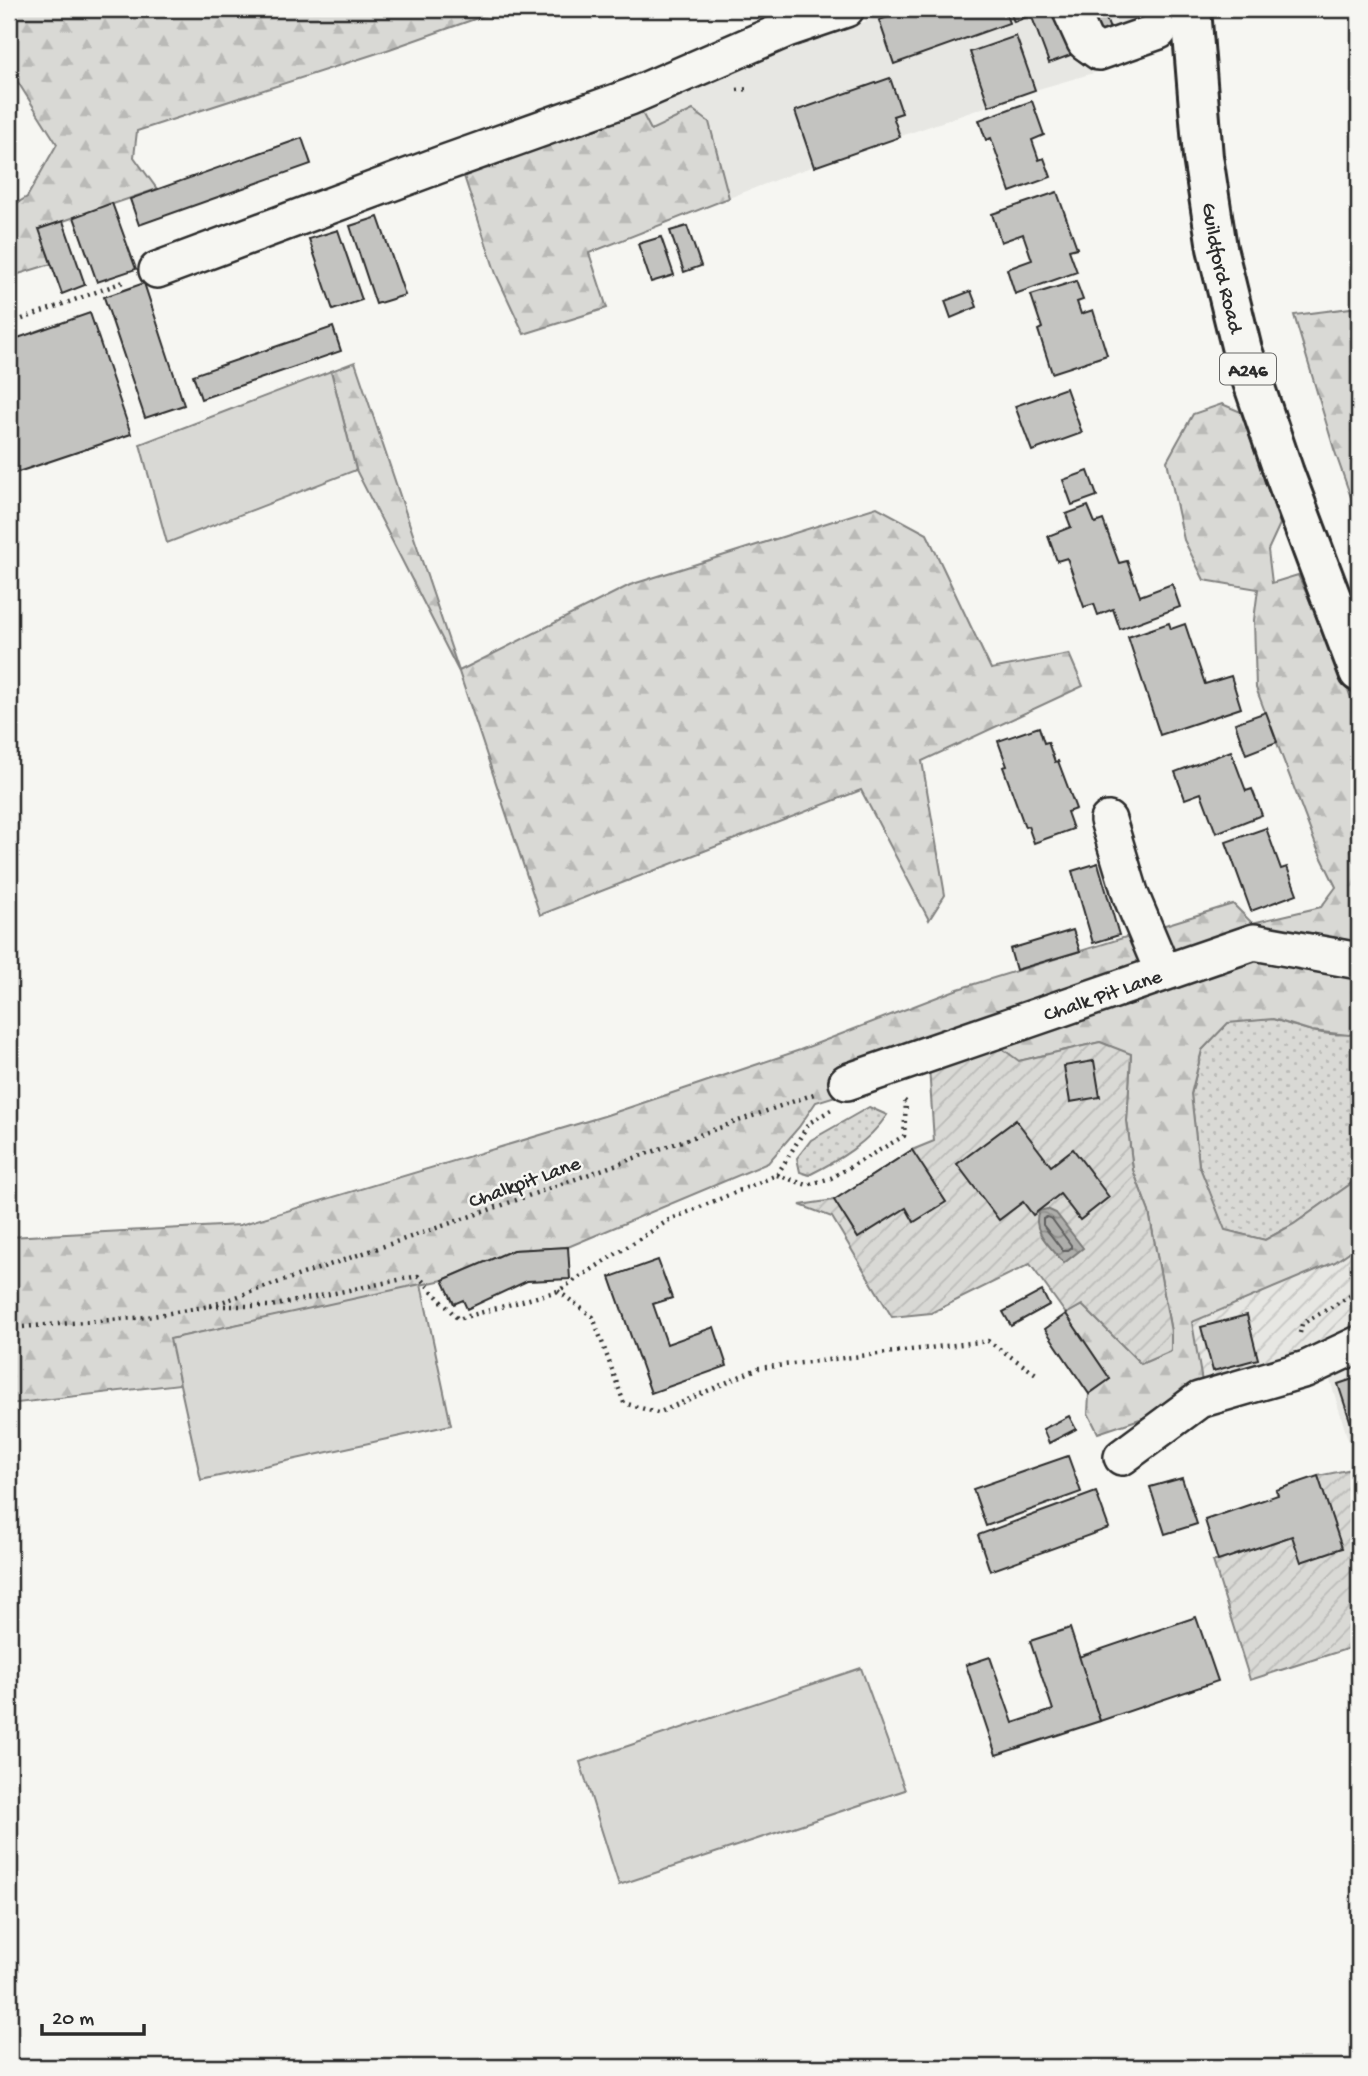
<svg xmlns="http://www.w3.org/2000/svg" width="1368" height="2076" viewBox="0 0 1368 2076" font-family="'Gochi Hand',sans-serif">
<defs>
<pattern id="industrial-furrows" width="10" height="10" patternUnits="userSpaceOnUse" patternTransform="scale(1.75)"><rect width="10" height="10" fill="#e7e7e3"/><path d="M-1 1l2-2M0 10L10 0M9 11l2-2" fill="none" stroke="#c6c6c3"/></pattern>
<pattern id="grass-dots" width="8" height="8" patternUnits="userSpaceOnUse" patternTransform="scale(1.75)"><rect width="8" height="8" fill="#d9d9d5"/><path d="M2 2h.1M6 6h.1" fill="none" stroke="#babab7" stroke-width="1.8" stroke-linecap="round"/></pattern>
<pattern id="forest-firs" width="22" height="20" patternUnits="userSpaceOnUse" patternTransform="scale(1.75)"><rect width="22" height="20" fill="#d9d9d5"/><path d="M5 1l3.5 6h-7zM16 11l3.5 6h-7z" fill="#babab7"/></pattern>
<pattern id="garden-furrows" width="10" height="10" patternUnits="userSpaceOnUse" patternTransform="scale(1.75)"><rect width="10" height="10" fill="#d9d9d5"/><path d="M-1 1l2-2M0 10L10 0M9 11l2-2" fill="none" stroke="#babab7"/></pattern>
<pattern id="water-waves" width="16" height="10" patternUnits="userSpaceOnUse" patternTransform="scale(1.75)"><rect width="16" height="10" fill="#aeaeab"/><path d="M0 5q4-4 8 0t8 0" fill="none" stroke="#8e8e8b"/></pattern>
</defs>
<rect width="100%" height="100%" fill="#f6f6f2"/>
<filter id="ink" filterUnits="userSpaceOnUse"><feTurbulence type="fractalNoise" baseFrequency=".0143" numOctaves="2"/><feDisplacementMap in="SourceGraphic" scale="14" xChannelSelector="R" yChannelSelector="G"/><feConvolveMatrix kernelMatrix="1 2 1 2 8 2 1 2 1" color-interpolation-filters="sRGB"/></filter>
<g filter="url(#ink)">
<g fill="#e7e7e3">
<polygon points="898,9 1129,9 1138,60 1035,90 791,174 729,198 709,122 693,110 651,130 639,107"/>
<polygon points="1359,1363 1359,1476 1328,1373"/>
</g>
<polygon fill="url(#industrial-furrows)" points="1359,1245 1359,1322 1315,1343 1203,1388 1192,1322 1335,1262"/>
<g fill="url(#grass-dots)" stroke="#828280" stroke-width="2">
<path d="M1273,1019C1299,1027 1332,1041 1359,1031V1178L1294,1224L1265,1240L1224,1230L1199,1165L1191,1095L1202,1050L1228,1022Z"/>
<path d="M869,1107L887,1115C868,1143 839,1160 809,1175L800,1172L797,1158L811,1140Z"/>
</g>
<g fill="url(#forest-firs)" stroke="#828280" stroke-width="2">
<polygon points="9,9 503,9 387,50 137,131 134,157 157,189 40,229 51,264 9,277 9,208 27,197 57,144 9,68"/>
<polygon points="639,107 651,130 693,110 709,122 729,198 589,253 607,308 524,334 496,274 461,167"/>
<polygon points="1359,307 1359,520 1334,449 1294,315"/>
<polygon points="355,362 459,671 630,585 877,507 927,534 991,669 1069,654 1083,686 922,761 945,895 929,920 861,790 540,915 459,672 356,470 331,371"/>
<polygon points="1222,404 1241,412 1280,524 1268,550 1272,583 1298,575 1327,637 1359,718 1359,1031 1349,1035 1312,1031 1273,1019 1228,1023 1202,1050 1191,1094 1199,1165 1225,1230 1265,1240 1294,1224 1359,1178 1359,1245 1335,1262 1192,1322 1203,1388 1164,1411 1098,1433 1088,1413 1089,1394 1110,1379 1066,1314 1082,1305 1141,1363 1171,1332 1149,1212 1133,1170 1127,1121 1131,1055 1100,1042 1019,1061 929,1067 816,1102 799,1127 768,1163 568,1247 513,1250 443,1280 171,1339 180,1384 9,1404 9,1237 240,1225 604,1116 800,1050 958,989 1233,904 1252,923 1321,907 1336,887 1317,848 1256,688 1254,620 1258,589 1204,580 1184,540 1167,461 1193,414"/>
</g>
<g fill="url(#garden-furrows)" stroke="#828280" stroke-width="2">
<polygon points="1100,1042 1131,1054 1127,1121 1133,1170 1149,1212 1171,1332 1171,1351 1141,1364 1082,1305 1066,1314 1030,1264 931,1313 892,1317 832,1217 800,1205 834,1200 912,1150 934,1141 929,1067 996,1044 1019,1061"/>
<polygon points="1357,1468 1359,1476 1359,1645 1250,1680 1213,1561 1218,1561 1292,1536 1341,1548 1318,1476"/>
</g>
<g fill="#d9d9d5" stroke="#828280" stroke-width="2">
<polygon points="331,371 356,470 167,543 140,444"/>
<polygon points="421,1284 451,1425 201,1480 170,1339"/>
<polygon points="861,1668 905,1790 619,1885 580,1762"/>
</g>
<path fill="url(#water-waves)" stroke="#7a7a78" stroke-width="2" d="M1047,1209L1056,1213L1083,1248L1064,1263C1052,1248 1030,1231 1039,1211Z"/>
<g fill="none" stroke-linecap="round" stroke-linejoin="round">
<polygon stroke="#5f5f5e" stroke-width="2" points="1047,1217 1052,1219 1071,1245 1071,1248 1067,1251 1063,1251 1043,1225 1043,1219"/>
</g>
<g fill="#c3c3c0" stroke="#2b2b2b" stroke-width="2">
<polygon points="911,9 1004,9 1009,23 894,64 879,20"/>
<polygon points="1009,9 1029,9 1032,15 1014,22"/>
<polygon points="1029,9 1102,9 1114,39 1049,63"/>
<polygon points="1016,36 1035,90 989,106 970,52"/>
<polygon points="890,78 902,113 893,116 900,137 814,167 795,111"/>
<polygon points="1032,101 1044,135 1032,140 1039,160 1044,158 1051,177 1010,192 991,138 986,140 979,120"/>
<polygon points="302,138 311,164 139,225 130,199"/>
<polygon points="1057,192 1077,248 1069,250 1077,272 1015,294 1007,269 1032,260 1023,234 1001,242 992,214"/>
<polygon points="112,203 136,269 97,282 74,217"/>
<polygon points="378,217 405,295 376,304 350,226"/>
<polygon points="63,221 85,285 62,294 39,229"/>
<polygon points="687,226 701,266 684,272 670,231"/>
<polygon points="338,230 362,300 333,310 309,239"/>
<polygon points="661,237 674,275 651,282 638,244"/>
<polygon points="1076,281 1083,300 1077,302 1081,314 1093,310 1107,355 1052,373 1038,330 1042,328 1031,295"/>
<polygon points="144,283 184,405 145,418 104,297"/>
<polygon points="971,291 977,307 951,318 945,301"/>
<polygon points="90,313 131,434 9,475 9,341"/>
<polygon points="333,327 341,351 201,399 193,375"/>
<polygon points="1066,388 1082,433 1032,451 1015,406"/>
<polygon points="1088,471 1097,496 1072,505 1063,480"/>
<polygon points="1088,506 1095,523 1103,520 1119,563 1127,561 1140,596 1172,584 1180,607 1120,629 1113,609 1098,615 1094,604 1084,607 1067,558 1057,561 1048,536 1071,527 1066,514"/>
<polygon points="1169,623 1171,629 1185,624 1205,684 1231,676 1241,708 1160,735 1128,637"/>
<polygon points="1266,712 1277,742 1246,754 1235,723"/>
<polygon points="1039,727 1044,743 1048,742 1055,762 1058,761 1076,809 1067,812 1073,829 1034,843 1028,826 1025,827 1003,767 1007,766 998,741"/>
<polygon points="1231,751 1246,791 1252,789 1262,815 1216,833 1201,793 1185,799 1175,772"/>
<polygon points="1266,828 1281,869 1287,867 1297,894 1251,911 1226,842"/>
<polygon points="1098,863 1119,935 1093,943 1072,871"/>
<polygon points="1073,930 1080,951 1016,970 1010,949"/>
<polygon points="1094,1061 1100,1097 1070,1102 1064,1066"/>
<polygon points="1016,1120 1051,1166 1073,1149 1109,1197 1080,1220 1060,1194 1033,1215 1023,1202 999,1220 957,1164"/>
<polygon points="912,1150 946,1202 914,1222 906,1208 858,1238 834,1200"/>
<polygon points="568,1247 570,1279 527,1281 467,1309 463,1300 454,1304 443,1280 513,1250"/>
<polygon points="658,1260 672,1298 653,1304 667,1344 714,1327 727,1366 651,1393 610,1277"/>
<polygon points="1042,1291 1049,1305 1011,1326 1003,1312"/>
<polygon points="1066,1314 1110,1379 1089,1394 1045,1329"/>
<polygon points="1247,1315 1258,1359 1213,1371 1201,1327"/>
<polygon points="1359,1377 1359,1448 1338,1384"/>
<polygon points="1069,1416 1076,1429 1049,1443 1043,1429"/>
<polygon points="1068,1456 1081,1492 986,1526 973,1489"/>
<polygon points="1318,1476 1342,1548 1301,1562 1292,1536 1218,1561 1205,1520 1278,1495 1276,1490"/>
<polygon points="1182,1478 1197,1524 1165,1534 1150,1487"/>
<polygon points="1096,1492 1109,1528 990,1571 978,1535"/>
<polygon points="1196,1617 1218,1681 1100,1721 1078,1657"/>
<polygon points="1070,1628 1100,1721 996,1755 966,1665 990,1657 1013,1723 1053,1710 1030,1641"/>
</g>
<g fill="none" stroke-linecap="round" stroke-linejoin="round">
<g stroke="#2b2b2b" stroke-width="40">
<g id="minor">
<polyline points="1070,9 1085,42 1099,52 1159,31"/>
<polyline points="157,270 442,164 630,97 787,29 846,9"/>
<polyline points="1108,820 1131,896 1163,972"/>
<path id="s1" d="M847,1082L1254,942L1359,961"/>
<polyline points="1122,1457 1199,1400 1306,1369 1359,1344"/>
</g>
</g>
<g stroke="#2b2b2b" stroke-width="44">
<g id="major">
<path id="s2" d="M1191,9L1203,157L1217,248L1242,350L1284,473L1359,672"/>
</g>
</g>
<g stroke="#2b2b2b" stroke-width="4.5" stroke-dasharray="2 5" stroke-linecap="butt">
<polyline points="737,90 750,89"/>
<polyline points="9,324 126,281"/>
<polyline points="777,1175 807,1185 831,1178 904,1136 906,1102 901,1098"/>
<polyline points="558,1291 593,1317 624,1403 658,1413 759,1368 988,1341 1039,1376"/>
<polyline points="210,1306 271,1306 418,1276 458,1319 558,1291 669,1220 777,1175 809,1123 831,1110"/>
<polyline points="9,1328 147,1317 210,1306 480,1213 817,1093"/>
<polyline points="1300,1333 1302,1324 1359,1291"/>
</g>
<use href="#minor" stroke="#f6f6f2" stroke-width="35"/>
<use href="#major" stroke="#f6f6f2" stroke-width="38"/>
</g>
</g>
<g text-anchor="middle" stroke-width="5" stroke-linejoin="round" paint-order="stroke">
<rect fill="#f6f6f2" stroke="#686867" stroke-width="2" x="1220" y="353.5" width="56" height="31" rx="5"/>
<g font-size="19" font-weight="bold" fill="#2b2b2b">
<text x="1248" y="376">A246</text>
</g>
<g font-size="21" fill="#2b2b2b" stroke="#f6f6f2">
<text dy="7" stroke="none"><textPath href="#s2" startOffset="261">Guildford Road</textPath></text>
<text dy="7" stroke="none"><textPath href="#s1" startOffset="270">Chalk Pit Lane</textPath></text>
<text transform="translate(524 1181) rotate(-20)" y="7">Chalkpit Lane</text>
</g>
</g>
<rect width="1368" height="2076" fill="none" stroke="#f6f6f2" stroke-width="35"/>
<rect x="18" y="18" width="1333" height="2041" fill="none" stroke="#2b2b2b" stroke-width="2.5" filter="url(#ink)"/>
<path d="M42 2024v10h102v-10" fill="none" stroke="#2b2b2b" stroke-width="3.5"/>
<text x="52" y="2024" font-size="21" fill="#2b2b2b" stroke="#f6f6f2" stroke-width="5" paint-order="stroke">20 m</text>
</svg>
